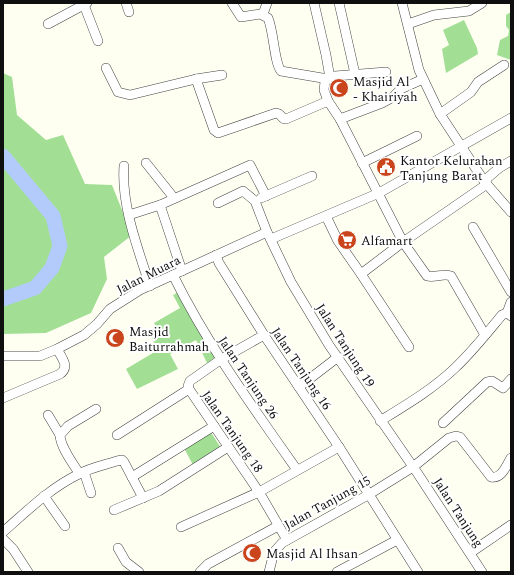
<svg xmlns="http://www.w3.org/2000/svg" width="514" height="575" viewBox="0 0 514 575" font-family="Spectral,serif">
<rect width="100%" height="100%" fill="#fefff1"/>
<g fill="#a2df95">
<polygon points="511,12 511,60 497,55 500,40 508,36 509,30 506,26 506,15"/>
<polygon points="464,20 477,48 478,54 446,73 442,49 449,45 443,30"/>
<polygon points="3,73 12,77 17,115 46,140 63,135 85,184 112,185 132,235 104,257 107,279 91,313 46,333 3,334"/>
<polygon points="185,289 220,355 207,363 196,340 170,354 178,369 137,389 126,369 158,350 150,335 158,330 154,323 180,308 173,295"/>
<polygon points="210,431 221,448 193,465 184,448"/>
</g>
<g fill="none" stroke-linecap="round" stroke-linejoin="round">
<polyline stroke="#b2cbfa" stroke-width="15" points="3,156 53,216 60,246 52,268 35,288 3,299"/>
<g stroke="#424242" stroke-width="10">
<g id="street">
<polyline points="126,3 129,12"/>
<path d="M232,3L241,17L260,14L268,18C274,32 274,62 281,71L328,79"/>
<polyline points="314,3 326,55 330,78"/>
<polyline points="339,3 355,74"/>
<polyline points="402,3 419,70 440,114 484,181 511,212"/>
<polyline points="84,5 98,41"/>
<polyline points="263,14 267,3"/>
<polyline points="48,24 87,3"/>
<polyline points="408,24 434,15 469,11 482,3"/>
<polyline points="106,68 118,92 130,95 196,79 222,75"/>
<path d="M386,72L335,76L328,79L325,82L324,90L328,101L340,119L403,242L427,276C435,278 443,273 451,276L485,335"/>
<polyline points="196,79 214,130 218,133 276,113 279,114 284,119 286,119 328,101"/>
<polyline points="440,114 471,92 478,82 504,65"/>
<polyline points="340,119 382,103 393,97 401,89 423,79"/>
<polyline points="146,163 174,198"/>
<polyline points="362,163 417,136"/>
<path d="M124,166C121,205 138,249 150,286"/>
<polyline points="484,181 499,168 511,161"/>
<polyline points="261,198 312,176"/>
<polyline points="218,203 243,191 255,201 267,232 291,282 329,345 418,474 482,572"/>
<polyline points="160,205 182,271"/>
<polyline points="129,215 160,205 250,165 266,196"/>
<polyline points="326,216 338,241 361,274 403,242 487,184"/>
<polyline points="473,227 511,292"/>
<polyline points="271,239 379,193 511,118"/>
<polyline points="216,255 219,263 264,335 339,447 418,572"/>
<polyline points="361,274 409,347"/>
<path d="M173,275C207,344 252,406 297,470"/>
<polyline points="507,313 511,302"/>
<polyline points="3,356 40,356 57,349 84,335 97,324 110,309 140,290 267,232"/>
<polyline points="299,387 338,357"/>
<polyline points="189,389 188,386 190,381 220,360 264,335"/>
<path d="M3,398L60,374C70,367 62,358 57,349"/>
<polyline points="48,415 60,435"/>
<path d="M380,421C406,405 433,389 455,368C472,352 487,333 502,315L507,313L511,316"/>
<polyline points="443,423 487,382 492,381 503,388 511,379"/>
<polyline points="117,435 189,389 259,492 287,540"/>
<polyline points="84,472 91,493"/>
<path d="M79,473C73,464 60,446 60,435L68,426L96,409"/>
<polyline points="132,477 214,426"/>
<polyline points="44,496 65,526"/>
<polyline points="114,510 159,491 228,447"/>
<polyline points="181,527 259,492 339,447"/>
<path d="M3,532C27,511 50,488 79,474C90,468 104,465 117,461L122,460L124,462L143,498"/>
<polyline points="3,539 13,549 28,572"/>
<polyline points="118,548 126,562 139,572"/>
<polyline points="470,553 511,525"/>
<polyline points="200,572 208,564 278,526"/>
<path d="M269,572L274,552L282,543L368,495L413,467L449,438L456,436L460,437L491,477C502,479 506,466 511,458"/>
<polyline points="337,572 397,540"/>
</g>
</g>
<use href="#street" stroke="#fff" stroke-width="9"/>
</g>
<defs>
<g id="mosque-disc" transform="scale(1)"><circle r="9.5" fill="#ca441c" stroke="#fff"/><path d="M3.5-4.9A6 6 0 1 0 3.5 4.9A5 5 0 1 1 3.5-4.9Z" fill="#fff"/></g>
<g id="civic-disc" transform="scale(1)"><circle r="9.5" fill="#ca441c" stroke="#fff"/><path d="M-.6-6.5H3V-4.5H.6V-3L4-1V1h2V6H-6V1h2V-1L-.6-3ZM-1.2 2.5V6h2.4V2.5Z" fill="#fff"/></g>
<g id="supermarket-disc" transform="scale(1)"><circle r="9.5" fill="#ca441c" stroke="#fff"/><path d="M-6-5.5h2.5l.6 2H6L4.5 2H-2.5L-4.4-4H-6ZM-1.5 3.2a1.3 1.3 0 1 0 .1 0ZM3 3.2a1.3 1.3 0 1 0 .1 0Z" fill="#fff"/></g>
</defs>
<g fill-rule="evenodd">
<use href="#mosque-disc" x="339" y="88"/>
<use href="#civic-disc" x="386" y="167"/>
<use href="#supermarket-disc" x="347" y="240"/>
<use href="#mosque-disc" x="115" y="338"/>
<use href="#mosque-disc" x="252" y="553"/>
</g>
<g text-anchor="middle" stroke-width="4" stroke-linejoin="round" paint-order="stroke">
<g font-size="13" fill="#0f0f0f" stroke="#fff" text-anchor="start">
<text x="353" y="86">Masjid Al<tspan x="353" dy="15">- Khairiyah</tspan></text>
<text x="400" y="165">Kantor Kelurahan<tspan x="400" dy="15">Tanjung Barat</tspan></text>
<text x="361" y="245">Alfamart</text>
<text x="129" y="336">Masjid<tspan x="129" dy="15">Baiturrahmah</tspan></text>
<text x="266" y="558">Masjid Al Ihsan</text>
</g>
<g font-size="13" fill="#0f0f0f" stroke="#fff">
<text transform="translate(148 274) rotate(-27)" y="5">Jalan Muara</text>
<text transform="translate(346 345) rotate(57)" y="5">Jalan Tanjung 19</text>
<text transform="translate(302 368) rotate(56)" y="5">Jalan Tanjung 16</text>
<text transform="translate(249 377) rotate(56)" y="5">Jalan Tanjung 26</text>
<text transform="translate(233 431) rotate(55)" y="5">Jalan Tanjung 18</text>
<text transform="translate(327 502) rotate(-29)" y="5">Jalan Tanjung 15</text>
<text transform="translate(459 512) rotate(57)" y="5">Jalan Tanjung</text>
</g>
</g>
<rect width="514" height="575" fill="none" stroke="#0f0f0f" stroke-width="8"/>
</svg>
